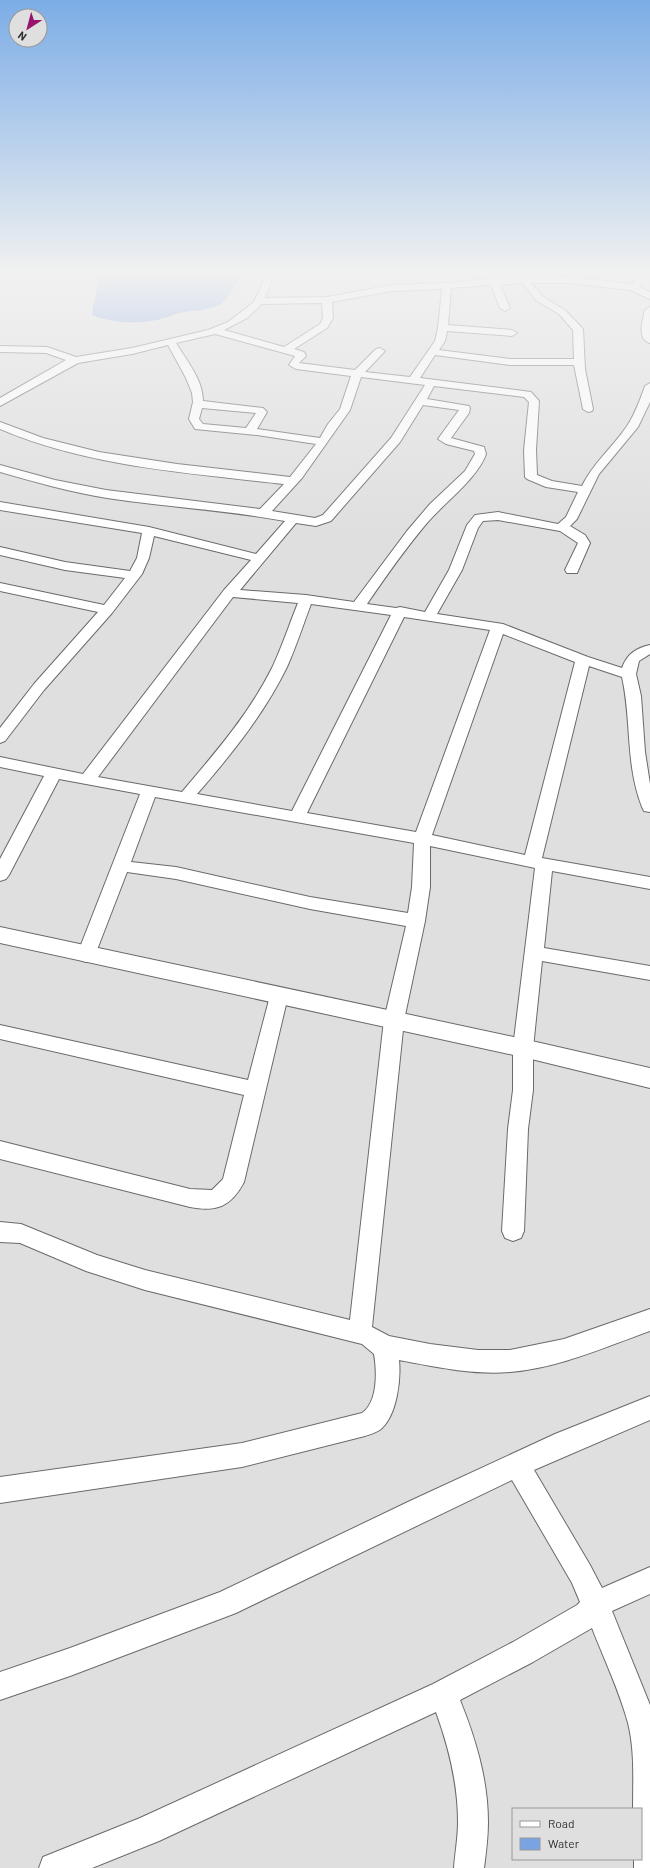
<svg xmlns="http://www.w3.org/2000/svg" width="650" height="1868" viewBox="0 0 650 1868" font-family="Barlow,sans-serif">
<rect width="100%" height="100%" fill="#dfdfe0"/>
<path fill="#7aa3e3" d="M97,273H242C236,284 230,298 219,305C207,311 192,310 180,313C176,313 172,316 168,317C144,325 116,324 92,315C93,301 100,287 97,273Z"/>
<g fill="none" stroke-linecap="round" stroke-linejoin="round">
<g stroke="#696a6b" stroke-width="2">
<g id="street">
<path d="M266,273H274L265,298L327,297L392,285L447,283L494,278L568,277L632,284L636,275L641,273H650V275L643,279L640,287L650,292V299L630,290L568,283H531L543,297L565,310L583,329L585,369L593,409L592,411L588,412L583,409L574,365H510L435,355L420,378L531,392L539,401L536,450L537,475L552,481L582,486C593,463 613,447 627,426C635,414 640,400 645,386L650,383V402L638,427L599,474L577,519L570,526L585,535L590,543L577,573H567L565,570L578,543L560,531L498,520L483,521L478,528L462,570L437,614L503,624L588,657L622,668C627,654 636,648 650,645V654L639,661L636,674L641,696L645,752L650,784V812L644,811L642,807C625,763 632,722 622,677L589,666L542,858L650,877V889L552,871L544,948L650,966V980L542,961L533,1048V1090L528,1129L524,1231L521,1238L513,1241L505,1238L502,1231L508,1129L513,1090V1048L535,868L430,846V887L425,921L404,1020L372,1327L389,1336L430,1344L478,1350H510L564,1339L650,1309V1331C605,1347 559,1368 510,1372C473,1375 435,1367 399,1360C401,1379 397,1414 382,1428C378,1432 371,1434 365,1436L242,1467L0,1503V1477L242,1443L362,1413C378,1402 377,1371 374,1354L362,1344L145,1290L86,1271L20,1243L0,1242V1222L21,1224L97,1255L145,1270L350,1320L384,1020L406,926L310,909L176,879L127,872L95,955L92,960L86,962L80,960L77,955L140,794L59,779L9,875L6,879L0,881V859L44,776L0,767V757L83,774L224,590L251,560L154,536L149,558L142,574L112,613L44,690L5,741L0,743V728L34,684L98,612L0,591V583L104,605L125,578L65,570L0,555V547L65,562L130,571L137,558L142,533L0,510V502L149,527L256,554L285,521C226,510 166,507 107,498C70,492 35,482 0,472V465L55,480L106,490L260,509L284,484C189,473 89,467 0,429V422L43,438L99,452L177,464L290,477L316,444L257,435L195,429L189,419L193,402L192,393L186,378L168,345L132,354L78,363L0,406V398L66,360L46,353L0,352V346L47,347L76,357L132,348L208,330L228,322L253,303L259,292ZM522,283L537,301L559,314L573,330L574,359H510L439,350L445,341L447,331L512,336L517,333L512,330L448,325L451,288L491,285L500,308L505,311L510,308L500,285ZM442,289L438,328L435,341L410,377L365,372L385,351L380,348L376,349L355,370L299,363L306,356L304,352L294,349L327,328L333,318L332,302L392,291ZM322,303L323,318L320,324L284,347L224,330L247,318L262,304ZM215,334L295,356L289,365L296,369L351,376L340,409L328,424L320,438L257,429L267,412L263,408L203,401C203,380 187,361 176,343ZM361,377L425,385L391,438L323,515L315,518L272,511L302,478L350,410ZM434,386L524,397L529,402L524,450L525,477L527,479L546,487L578,492L566,517L558,524L498,512L475,515L467,525L449,570L425,612L400,607L396,608L367,604C386,576 405,549 427,523C444,503 478,478 486,454L484,447L451,438L469,413L470,408L469,406L427,399ZM423,405L459,410L438,439L446,444L474,451L475,454L465,471L430,504L407,531L354,602L306,595L240,590L296,523L316,526L331,521L400,442ZM202,408L256,413L246,428L203,424L199,419ZM233,597L298,603C289,625 282,647 272,668C249,714 215,753 182,792L98,777ZM311,604L391,615L292,811L197,794C231,755 264,714 287,667C296,647 303,625 311,604ZM404,617L490,630L416,832L307,813ZM503,634L575,662L525,855L432,835ZM155,797L414,843L412,887L408,913L310,897L176,867L131,862Z"/>
<path d="M650,307V343C636,339 643,319 645,310Z"/>
<path d="M279,989L286,991L288,996L244,1182C231,1207 216,1212 190,1207L0,1159V1141L190,1189L212,1190L223,1179L244,1095L0,1039V1025L248,1080L270,996L272,991Z"/>
<path d="M650,1396V1420L534,1470L590,1565L602,1588L650,1567V1594L612,1611L650,1705V1868H634V1859H641V1809H633C633,1780 635,1751 628,1723C619,1690 604,1659 592,1628L533,1662L460,1700C476,1740 488,1780 488,1822C488,1837 486,1853 484,1868H454C455,1853 458,1838 458,1822C458,1784 449,1748 436,1712L159,1841L92,1868H39L43,1857L140,1818L433,1684L513,1642L577,1605L580,1602L572,1583L512,1480L236,1613L70,1676L0,1700V1672L70,1648L220,1592L410,1501L555,1434Z"/>
</g>
</g>
<g stroke="#696a6b" stroke-width="2">
<polygon id="secondary" points="0,927 523,1039 650,1068 650,1088 523,1057 0,943"/>
</g>
<use href="#street" fill="#fff" fill-rule="evenodd"/>
<use href="#secondary" fill="#fff" fill-rule="evenodd"/>
</g>
<linearGradient id="sky" x2="0" y2="1"><stop stop-color="#7cade6"/><stop offset="0.51" stop-color="#f1f1f1"/><stop offset="1" stop-color="#f1f1f1" stop-opacity="0"/></linearGradient>
<rect width="650" height="534" fill="url(#sky)"/>
<rect x="512" y="1808" width="130" height="52" fill="#dfdfe0" stroke="#99999a"/>
<rect x="520" y="1821" width="20" height="6" fill="#ffffff" stroke="#99999a"/>
<text x="548" y="1828" font-size="12" fill="#303030">Road</text>
<rect x="520" y="1838" width="20" height="12" fill="#7aa3e3" stroke="#99999a"/>
<text x="548" y="1848" font-size="12" fill="#303030">Water</text>
<g transform="translate(28 28) rotate(216)"><circle r="19" fill="#dfdfe0" stroke="#99999a"/>
<path d="M0-3L7 15L0 10L-7 15Z" fill="#96146c"/>
<text y="-6" font-size="11" font-weight="bold" text-anchor="middle" fill="#303030">N</text>
</g>
</svg>
